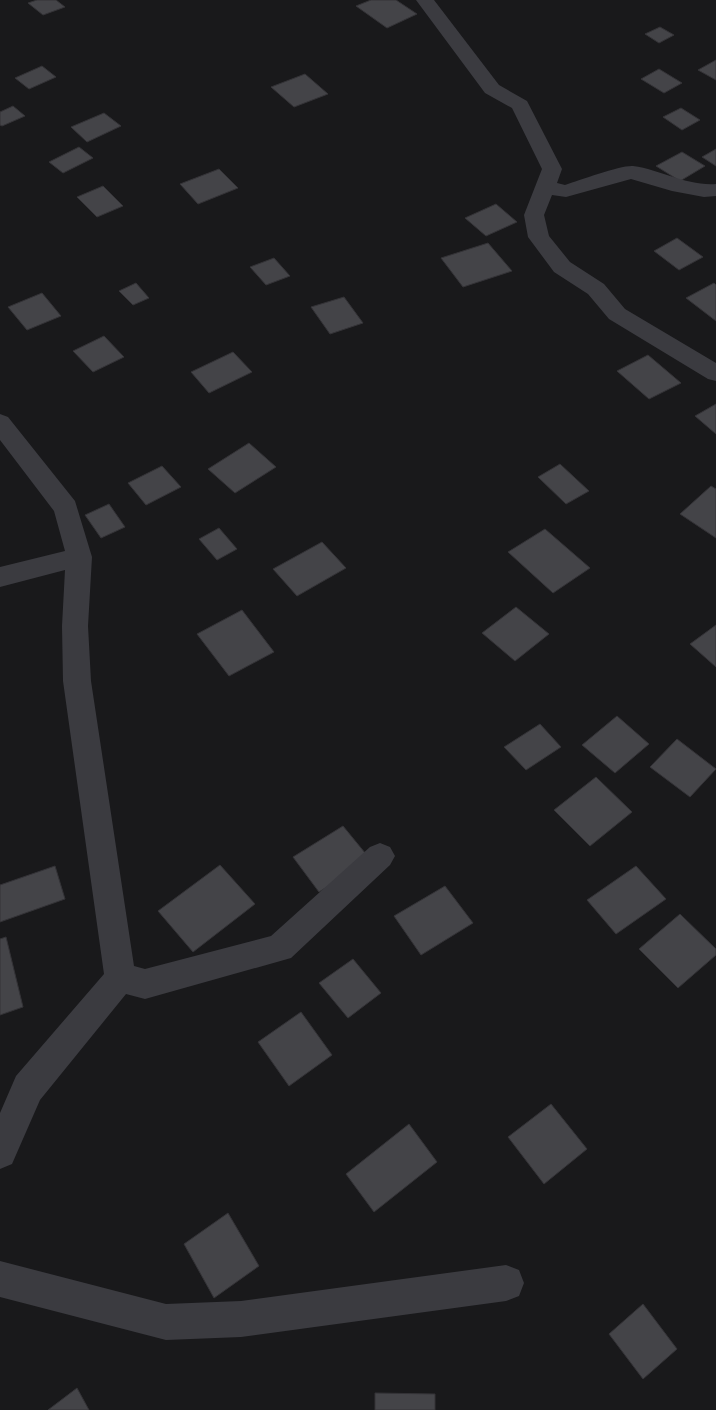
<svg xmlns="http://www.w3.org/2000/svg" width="716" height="1410" viewBox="0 0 716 1410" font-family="'Varela Round',sans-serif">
<rect width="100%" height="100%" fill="#19191b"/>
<g fill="#444448" stroke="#343337">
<polygon points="37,0 56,0 65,7 43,15 28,3"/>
<polygon points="371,0 396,0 417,14 387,28 356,6"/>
<polygon points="660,27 674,35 659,43 645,34"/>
<polygon points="716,60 716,80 698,70"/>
<polygon points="42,66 56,77 29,89 15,78"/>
<polygon points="659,69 682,83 664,93 641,79"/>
<polygon points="305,74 328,94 294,107 271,87"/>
<polygon points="13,106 25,116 2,126 0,125 0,112"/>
<polygon points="681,108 700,120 682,130 663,117"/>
<polygon points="104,113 121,126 87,142 71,127"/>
<polygon points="79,147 93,158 63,173 49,162"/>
<polygon points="716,149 716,166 702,157"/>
<polygon points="682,152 705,166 680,181 656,166"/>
<polygon points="219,169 238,188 198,204 180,184"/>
<polygon points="103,186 123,206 97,217 77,197"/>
<polygon points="496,204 517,222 486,236 465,218"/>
<polygon points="677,238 703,257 679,270 654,251"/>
<polygon points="488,243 512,271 463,287 441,258"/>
<polygon points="274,258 290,276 266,285 250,267"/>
<polygon points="136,283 149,298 133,305 119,291"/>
<polygon points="714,283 716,285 716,321 686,298"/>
<polygon points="42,293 61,316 27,330 8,307"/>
<polygon points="344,297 363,323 330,334 311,307"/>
<polygon points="104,336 124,357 93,372 73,351"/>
<polygon points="233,352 252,372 209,393 191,372"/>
<polygon points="648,355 681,383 649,399 617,371"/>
<polygon points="716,404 716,434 695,416"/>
<polygon points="249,443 276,467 235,493 208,469"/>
<polygon points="560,464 589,491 566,504 538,477"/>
<polygon points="162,466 181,487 146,505 128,483"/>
<polygon points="711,486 716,489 716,538 680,514"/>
<polygon points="109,504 125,527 101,538 85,515"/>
<polygon points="219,528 237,549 217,560 199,539"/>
<polygon points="545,529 590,568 553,593 508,552"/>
<polygon points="322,542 346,568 297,596 273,569"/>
<polygon points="516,607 549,634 515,661 482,633"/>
<polygon points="242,610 274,652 229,676 197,634"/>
<polygon points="716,625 716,667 690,644"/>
<polygon points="617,716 649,744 615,773 582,745"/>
<polygon points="540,724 561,747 526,770 504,747"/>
<polygon points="677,739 716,769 690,797 650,767"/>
<polygon points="596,777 632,812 590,846 554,810"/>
<polygon points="343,826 370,859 319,892 293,857"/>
<polygon points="220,865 255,904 193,952 158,911"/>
<polygon points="55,866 65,899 0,922 0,885"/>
<polygon points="636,866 666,899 616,934 587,900"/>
<polygon points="445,886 473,923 421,955 394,916"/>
<polygon points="680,914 716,949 716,955 678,988 639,949"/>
<polygon points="6,937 23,1007 0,1015 0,939"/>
<polygon points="353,959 381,993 348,1018 319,983"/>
<polygon points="301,1012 332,1055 289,1086 258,1042"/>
<polygon points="551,1104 587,1149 544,1184 508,1137"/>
<polygon points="409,1124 437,1162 374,1212 346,1174"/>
<polygon points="228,1213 259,1266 214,1298 184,1244"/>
<polygon points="643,1304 677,1349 643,1379 609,1334"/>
<polygon points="77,1388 89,1410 48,1410"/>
<polygon points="375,1393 435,1394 435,1410 375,1410"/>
</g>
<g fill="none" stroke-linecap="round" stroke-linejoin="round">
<g fill="#3b3b40" fill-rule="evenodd">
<path d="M416,0H434L499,85L527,101L562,169L557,183L565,185C580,180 621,165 633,166C662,170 686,186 716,184V196L704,197L672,191L631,179L566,197L552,195L544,215L549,236L570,262L604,284L625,309L716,363V381L708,379L609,319L588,294L554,272L528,237L524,215L542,169L512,108L485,93Z"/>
<polygon points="0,414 8,417 75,501 92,557 88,626 91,681 134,966 145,969 271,936 370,847 380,843 390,847 395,856 390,865 291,958 145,999 126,994 40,1100 12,1164 0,1169 0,1113 16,1076 104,974 63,681 62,626 65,570 0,587 0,567 65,551 54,511 0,440"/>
<polygon points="0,1261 166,1304 241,1301 506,1265 519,1270 524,1283 519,1296 506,1301 241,1337 166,1340 0,1297"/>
</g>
</g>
</svg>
